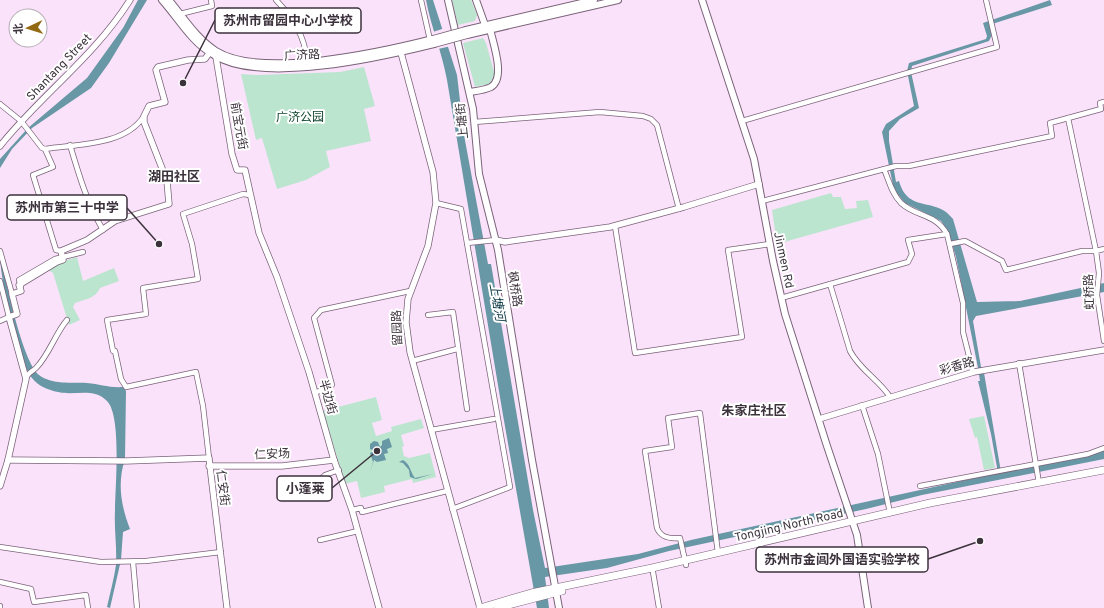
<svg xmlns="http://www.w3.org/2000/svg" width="1104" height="608" viewBox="0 0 1104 608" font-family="Overpass,'Noto Sans SC',sans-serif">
<rect width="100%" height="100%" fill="#fbe2fb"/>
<g fill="#bce5cf">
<polygon points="452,0 471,0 477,15 475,21 458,25"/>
<polygon points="483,38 486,43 495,75 489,84 475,87 463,43"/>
<polygon points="364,67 375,106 364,109 371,141 326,151 330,167 306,180 277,189 262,138 256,140 241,74 257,75 340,72"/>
<polygon points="831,193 833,197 841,197 845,209 857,208 856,201 868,200 873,217 777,244 772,210"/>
<path d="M77,257L83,281L114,268L119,281L100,288C95,299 85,299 75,303L73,307L80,320L69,325L53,273L47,269L57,263Z"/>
<polygon points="376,397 382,420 372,423 376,436 392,431 391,427 421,419 424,428 401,435 404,446 402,447 404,456 409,458 430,453 436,477 413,483 412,479 384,486 385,492 361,498 357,481 345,484 323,411"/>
<polygon points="984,416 995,468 984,470 977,437 975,438 969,419"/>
</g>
<g fill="#6897a5">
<polygon points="138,0 147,0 109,63 91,88 32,128 12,149 0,168 0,159 28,128 87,78 123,28"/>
<path d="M426,0H433L457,75L464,135L488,264H491L533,510L545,568L638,554L691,540L998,473L991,434L978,381H980L978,368L956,257L948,231L941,221L905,203L894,190L882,132L886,124L914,106L907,71L909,63L986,39L987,36L983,23L1050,0L1052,5L989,25L992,35L989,41L912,66L911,72L919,108L900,119L889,131V141L896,182L899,181C908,214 936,196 953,219L977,302L1020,301L1104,283V292L976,316L973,321L981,367H983L1001,472L1104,450V459L922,495L866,509L669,551L607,568L545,577L549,608H537L503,415L447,80C442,52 431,27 426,0Z"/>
<path d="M0,255C6,280 22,361 39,375C52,385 71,382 87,383C100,384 109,388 123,387L126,391L125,459C117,483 121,506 130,529L123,532L121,560L110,608L107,607C110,593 114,579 116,565C117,547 114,529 115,510C115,488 122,416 107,401C94,387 74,396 58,392C48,390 38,386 32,378C18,360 0,279 0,255Z"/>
<polygon points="389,438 392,447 387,449 388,453 384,454 386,460 377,462 374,460 370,472 373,462 370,453 374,451 370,449 370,444 374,441 378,442 380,447 382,445 382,441"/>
<path d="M403,460C411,465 410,472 415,478L433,474L416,479L410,477L409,470L403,463L399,462Z"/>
</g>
<polygon fill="#fbe2fb" points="445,28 451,46 438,49 433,32"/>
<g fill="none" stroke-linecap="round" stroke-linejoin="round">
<g stroke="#7a6379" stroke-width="6">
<g id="minor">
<path d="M276,0C293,18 305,36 307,61"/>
<polyline points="421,0 430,40"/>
<polyline points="180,14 212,6 211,0"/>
<path d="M0,104L21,121L42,148L45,149C77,144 125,146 144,116"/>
<polyline points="742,121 997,47 986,0"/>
<polyline points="474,122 600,112 643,116 651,119 657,125 679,209"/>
<path d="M70,145C79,175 87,203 103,230"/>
<polyline points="45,149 53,167 33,175 56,250 61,251"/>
<path d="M884,169C889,181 892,194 901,203C916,217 935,213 947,234L963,303V332L973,372"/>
<polyline points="762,201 896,166 909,166 1052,136 1050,123 1101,109 1100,103 1104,102"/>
<polyline points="436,203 461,209 510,487 452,509"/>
<polyline points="615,226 635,353 742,337 728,250 770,244"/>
<polyline points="467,243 496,240"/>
<polyline points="950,244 965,241 1002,261 1006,270 1082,251 1096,251 1068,118"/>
<polyline points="1104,249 1096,251 1099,273 1097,295 1104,341"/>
<polyline points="0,251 12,294"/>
<polyline points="0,281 9,317 0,321"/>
<path d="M830,284L850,351C860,370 879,380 890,397"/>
<polyline points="21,286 19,280 55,259 83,252"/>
<polyline points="781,298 908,262 912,254 908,240 947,234"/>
<polyline points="428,315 453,312 467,409"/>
<polyline points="412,361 457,349"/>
<polyline points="1019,363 1039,483"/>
<path d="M26,379C27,373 32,372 36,368C49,355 55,334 67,320"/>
<polyline points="315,393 332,385 314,318 321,310 410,291"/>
<polyline points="862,405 878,454 890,513"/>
<polyline points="431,430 494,419"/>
<polyline points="209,458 203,406 196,372 126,387 121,379 115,351 113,351 107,320 146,314 143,288 198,279 192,244 183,214 243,194 250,195"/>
<polyline points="306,485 319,481 325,475 339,470"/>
<polyline points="920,486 1088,454 1104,448"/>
<polyline points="352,510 361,508 362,512 447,491"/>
<polyline points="320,540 358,531"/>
<polyline points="0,547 101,562 146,561 221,552"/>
<polyline points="133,562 137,608"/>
<path d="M686,565L680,538C670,539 661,538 657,528L645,451L672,447L668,418L700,413L718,553"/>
<polyline points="653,572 659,608"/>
<polyline points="0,582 31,589 34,602 86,595 88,608"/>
<polyline points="0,606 0,608"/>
</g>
</g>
<g stroke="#7a6379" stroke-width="7">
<g id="tertiary">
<polyline points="400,49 433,172 436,203 428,246 408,299 406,322 410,352 480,608"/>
<polyline points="218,52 216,57 232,154 237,170 245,170 259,233 277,277 309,372 334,460 352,510 379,608"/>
<path d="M0,146C41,95 95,56 130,0"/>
<polyline points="496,240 505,242 610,227 684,207 759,184"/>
<polyline points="819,419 974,372 1104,350"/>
<polyline points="8,460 126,461 209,458 227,608"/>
<polyline points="209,466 282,466 334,460"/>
<polyline points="0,486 8,460 26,379 9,317 17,314 12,294 21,291 19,285 57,262 63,260 61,251 87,240 115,221 169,204 167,181 144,122 144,116 149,106 165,102 156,70 158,67 188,60 205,59 212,49"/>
</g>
</g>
<g stroke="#7a6379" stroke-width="8">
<g id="secondary">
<path d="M162,0C179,19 191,42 214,55C262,85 381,57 434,44"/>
<path d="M169,0C184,18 196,38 216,51C261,79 382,52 433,39"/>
<polyline points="448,0 473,109 479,174 498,250 532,460 559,608"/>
<polyline points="476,0 485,25"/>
<polyline points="702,0 754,159 773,261 785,314 827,446 857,535 868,608"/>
<polyline points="466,30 594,0"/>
<polyline points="467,35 618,0"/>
<path d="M470,92C476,91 485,90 491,87C506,78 493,43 490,29"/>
</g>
</g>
<g stroke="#7a6379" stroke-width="8">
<g id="primary">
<polyline points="480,608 531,593 652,568 930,503 1104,470"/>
<polyline points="497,608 562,591"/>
</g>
</g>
<use href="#minor" stroke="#fff" stroke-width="4.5"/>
<use href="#tertiary" stroke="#fff" stroke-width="5.5"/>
<use href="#secondary" stroke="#fff" stroke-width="6"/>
<use href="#primary" stroke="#fff" stroke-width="7"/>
<g stroke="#7a6379" stroke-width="8" stroke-linecap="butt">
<g id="secondary-bridge">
<polyline points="433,39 466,30"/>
<polyline points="434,44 467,35"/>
</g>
</g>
<use href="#secondary-bridge" stroke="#fff" stroke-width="6"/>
</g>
<g text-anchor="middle" stroke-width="4" stroke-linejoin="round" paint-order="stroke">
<g font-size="12" fill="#3c323c" stroke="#fff">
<text transform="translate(302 55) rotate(-3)" y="4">广济路</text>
<text transform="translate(59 67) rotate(-46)" y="4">Shantang Street</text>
<text transform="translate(462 121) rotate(-96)" y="4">上塘街</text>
<text transform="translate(239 126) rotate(80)" y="4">前宝元街</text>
<text transform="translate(784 260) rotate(78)" y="4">Jinmen Rd</text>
<text transform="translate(515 289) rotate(81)" y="4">枫桥路</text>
<text transform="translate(1089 292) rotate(-92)" y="4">虹桥路</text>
<text transform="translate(397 328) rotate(-92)" y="4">留园路</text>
<text transform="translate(957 366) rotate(-16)" y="4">彩香路</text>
<text transform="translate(328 397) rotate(74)" y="4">半边街</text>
<text transform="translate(272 454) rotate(-2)" y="4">仁安场</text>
<text transform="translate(223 488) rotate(83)" y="4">仁安街</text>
<text transform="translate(789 525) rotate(-13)" y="4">Tongjing North Road</text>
</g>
<g font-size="12" fill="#0f452f" stroke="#fff">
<text x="300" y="121">广济公园</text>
</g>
<g font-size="13" font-weight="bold" fill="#3c323c" stroke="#fff">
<text x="174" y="181">湖田社区</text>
<text x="754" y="415">朱家庄社区</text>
</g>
<g font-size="13" font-style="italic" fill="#123e49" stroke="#fff">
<text transform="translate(498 302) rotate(80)" y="5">上塘河</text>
</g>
</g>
<path fill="none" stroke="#3c323c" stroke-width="1.5" d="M183 83L215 20M159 244L127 208M377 451L332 488M980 541L928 559"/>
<g fill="#3c323c" stroke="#fff" stroke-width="1.5">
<circle cx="183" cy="83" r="4"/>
<circle cx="159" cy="244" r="4"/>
<circle cx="377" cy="451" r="4"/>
<circle cx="980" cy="541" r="4"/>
</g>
<g fill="#fff" stroke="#3c323c" stroke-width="1.5">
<rect x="215" y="8" width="146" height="25" rx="4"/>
<rect x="7" y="195" width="120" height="25" rx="4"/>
<rect x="277" y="476" width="55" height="25" rx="4"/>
<rect x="756" y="547" width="172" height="25" rx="4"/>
</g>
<g font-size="13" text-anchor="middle" font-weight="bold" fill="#3c323c">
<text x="288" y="25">苏州市留园中心小学校</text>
<text x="67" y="212">苏州市第三十中学</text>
<text x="305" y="493">小蓬莱</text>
<text x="842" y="564">苏州市金阊外国语实验学校</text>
</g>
<g transform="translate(28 28) rotate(266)"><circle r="19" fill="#ffffff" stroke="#b1adb1"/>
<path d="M0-3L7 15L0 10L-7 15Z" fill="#936813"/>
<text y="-6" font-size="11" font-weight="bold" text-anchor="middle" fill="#3c323c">北</text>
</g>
</svg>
